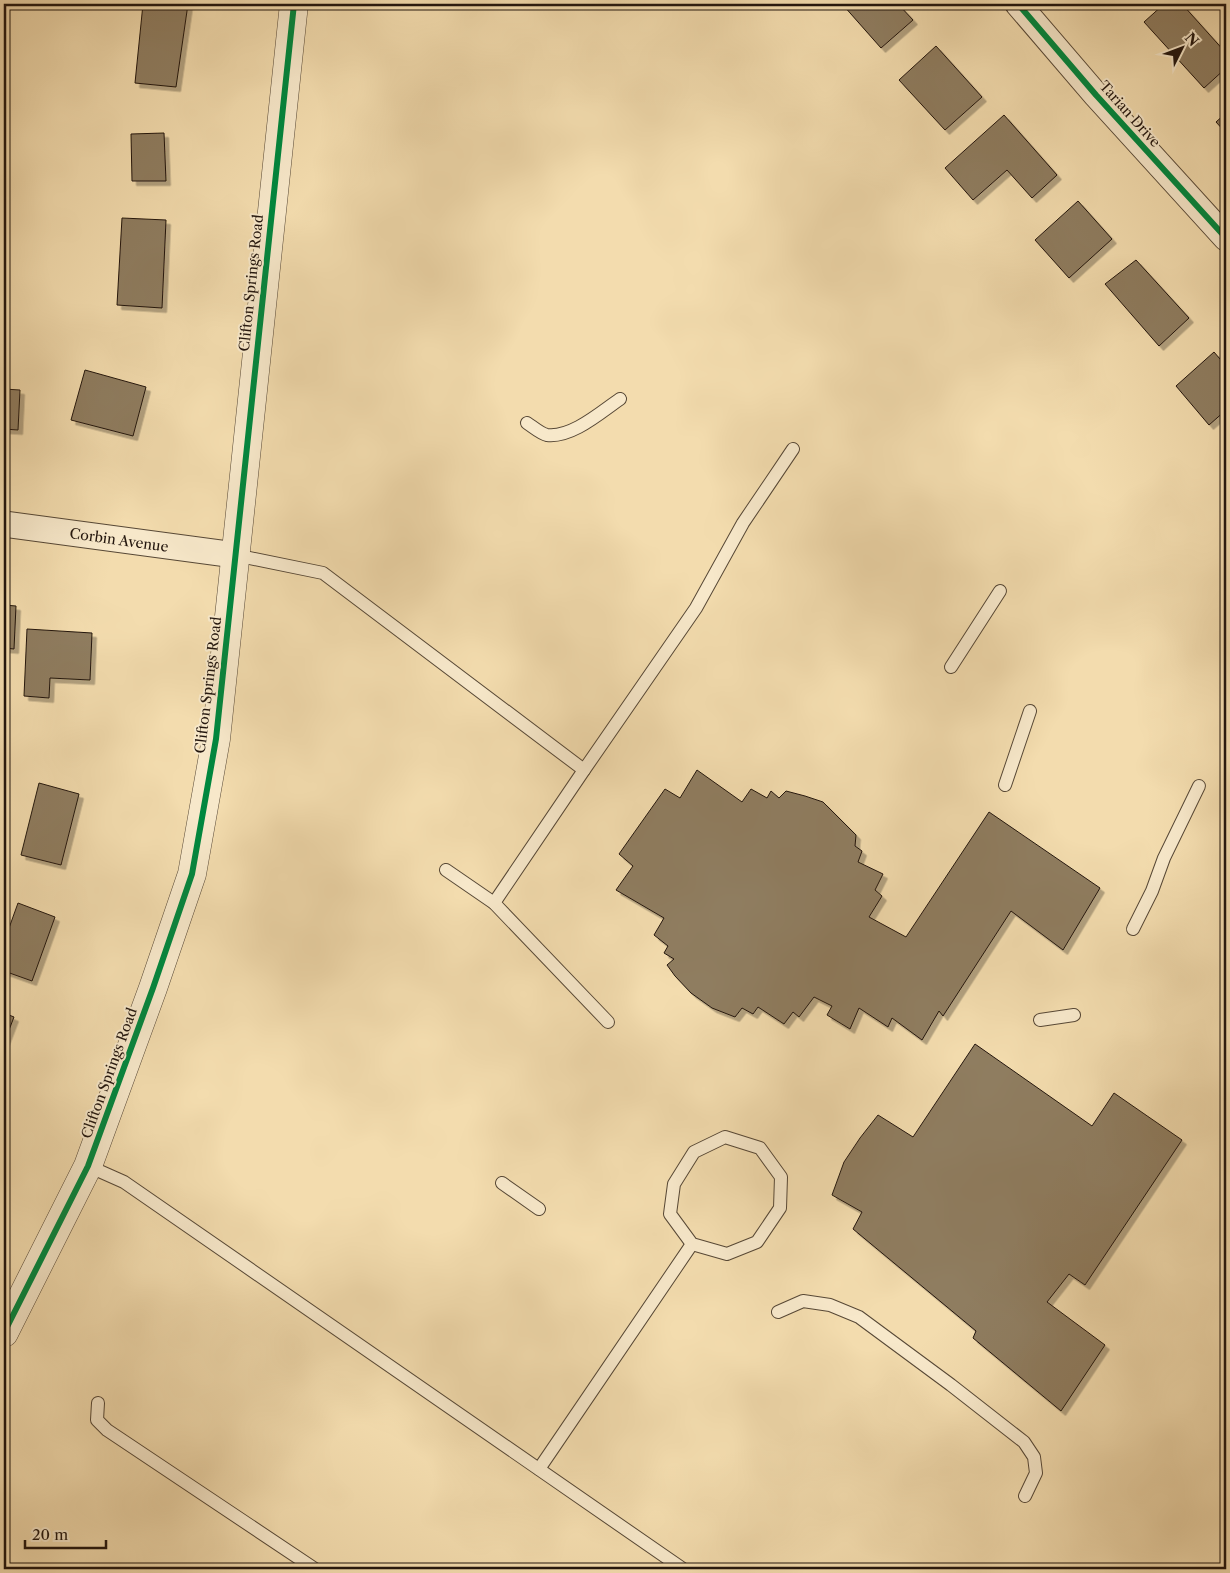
<svg xmlns="http://www.w3.org/2000/svg" width="1230" height="1573" viewBox="0 0 1230 1573" font-family="'Libre Caslon Text',serif">
<defs>
<filter id="shadow"><feDropShadow dx="4.5" dy="4.5" stdDeviation="0" flood-color="#0004"/></filter>
</defs>
<rect width="100%" height="100%" fill="#f3dcae"/>
<filter id="stains"><feTurbulence type="fractalNoise" baseFrequency=".004" numOctaves="4"/><feColorMatrix values="0 0 0 0 .2 0 0 0 0 .09 0 0 0 0 .02 0 0 0 .5 -.17"/></filter>
<radialGradient id="worn" r=".72"><stop offset=".6" stop-color="#630" stop-opacity="0"/><stop offset="1" stop-color="#630" stop-opacity=".3"/></radialGradient>
<g fill="#8f7d61" stroke="#23160e" filter="url(#shadow)">
<polygon points="143,4 188,4 176,87 135,83"/>
<polygon points="844,4 898,4 913,20 881,48 843,5"/>
<polygon points="1164,4 1182,4 1226,53 1226,68 1204,88 1144,22"/>
<polygon points="936,46 982,97 945,130 899,80"/>
<polygon points="1226,113 1226,133 1216,122"/>
<polygon points="1004,115 1057,175 1032,198 1007,170 973,200 945,168"/>
<polygon points="164,133 166,181 132,181 131,134"/>
<polygon points="1078,201 1112,239 1069,278 1035,240"/>
<polygon points="122,218 166,220 162,308 117,305"/>
<polygon points="1136,260 1189,318 1159,346 1105,284"/>
<polygon points="1214,352 1226,366 1226,410 1209,425 1176,386"/>
<polygon points="85,370 146,387 133,436 71,420"/>
<polygon points="4,389 20,390 18,430 4,429"/>
<polygon points="4,605 16,606 14,649 4,648"/>
<polygon points="27,629 92,633 90,680 50,678 49,698 24,696"/>
<polygon points="697,770 742,802 751,789 767,798 771,791 779,798 786,791 805,796 823,802 856,835 855,846 862,851 858,862 883,874 875,890 882,896 869,917 906,937 989,812 1100,888 1063,950 1011,911 943,1016 939,1011 922,1040 892,1018 888,1027 859,1008 850,1029 827,1015 832,1006 814,997 799,1017 793,1012 784,1024 758,1007 753,1014 742,1008 735,1017 712,1008 691,993 675,976 667,965 674,959 664,953 668,946 654,935 664,918 616,890 633,866 619,854 665,789 680,798"/>
<polygon points="39,783 79,794 61,865 21,855"/>
<polygon points="18,903 55,917 32,981 4,971 4,942"/>
<polygon points="4,1013 14,1017 4,1043"/>
<polygon points="975,1044 1092,1126 1114,1093 1182,1140 1085,1285 1069,1274 1047,1302 1105,1345 1061,1411 973,1338 976,1331 853,1229 862,1212 832,1195 844,1162 860,1138 878,1115 913,1137"/>
</g>
<g fill="none" stroke-linecap="round" stroke-linejoin="round">
<g stroke="#574836" stroke-width="14">
<g id="service">
<path d="M527,423C533,427 541,434 547,435C572,438 601,412 620,399"/>
<polyline points="235,555 323,573 584,770"/>
<polyline points="951,667 1000,591"/>
<polyline points="1005,785 1030,711"/>
<polyline points="446,870 494,903 608,1022"/>
<polyline points="494,903 584,770 696,608 743,523 793,449"/>
<polyline points="1133,929 1152,891 1164,858 1199,786"/>
<polyline points="1040,1020 1074,1015"/>
<polygon points="725,1137 760,1148 781,1177 780,1208 757,1242 727,1254 692,1244 670,1214 674,1184 694,1152"/>
<polyline points="88,1166 124,1182 683,1569"/>
<polyline points="502,1183 539,1209"/>
<polyline points="778,1312 803,1301 830,1305 859,1317 951,1385 1024,1442 1034,1457 1036,1473 1025,1496"/>
<polyline points="98,1403 97,1420 107,1430 315,1569"/>
<polyline points="539,1469 692,1244"/>
</g>
</g>
<g stroke="#574836" stroke-width="27">
<g id="minor">
<polyline points="1018,4 1096,95 1226,238"/>
<polyline points="4,524 235,555"/>
</g>
</g>
<g stroke="#574836" stroke-width="29">
<polyline id="tertiary" points="4,1333 88,1166 153,988 192,874 216,739 294,4"/>
</g>
<use href="#service" stroke="#f7e8ca" stroke-width="12"/>
<use href="#minor" stroke="#f7e8ca" stroke-width="25"/>
<use href="#tertiary" stroke="#f7e8ca" stroke-width="28"/>
<g stroke="#f7e8ca" stroke-width="9">
<g id="cycleway">
<polyline points="1018,4 1096,95 1226,238"/>
<polyline points="4,1333 88,1166 153,988 192,874 216,739 294,4"/>
</g>
</g>
<use href="#cycleway" stroke="#00873e" stroke-width="6"/>
</g>
<g text-anchor="middle" stroke-width="4" stroke-linejoin="round" paint-order="stroke">
<g font-size="14" fill="#23160e" stroke="#f7e8ca">
<text transform="translate(1130 114) rotate(48)" y="5">Tarian Drive</text>
<text transform="translate(251 283) rotate(-84)" y="5">Clifton Springs Road</text>
<text transform="translate(119 540) rotate(8)" y="5">Corbin Avenue</text>
<text transform="translate(208 685) rotate(-83)" y="5">Clifton Springs Road</text>
<text transform="translate(109 1073) rotate(-70)" y="5">Clifton Springs Road</text>
</g>
</g>
<rect width="1230" height="1573" fill="none" stroke="#f3dcae" stroke-width="20"/>
<rect x="5" y="5" width="1220" height="1563" fill="none" stroke="#23160e" stroke-width="2.5"/>
<rect x="10" y="10" width="1210" height="1553" fill="none" stroke="#23160e"/>
<g transform="translate(1182 48) rotate(48)" stroke="#f7e8ca" stroke-width="4" paint-order="stroke">
<path d="M0-4L9 19L0 12L-9 19Z" fill="#23160e"/>
<text y="-8" font-size="14" font-weight="bold" text-anchor="middle" fill="#23160e">N</text>
</g>
<path d="M25 1540v8h81v-8" fill="none" stroke="#23160e" stroke-width="2.5"/>
<text x="32" y="1540" font-size="15" fill="#23160e" stroke="#f7e8ca" stroke-width="4" paint-order="stroke">20 m</text>
<rect width="100%" height="100%" filter="url(#stains)"/>
<rect width="100%" height="100%" fill="url(#worn)"/>
</svg>
